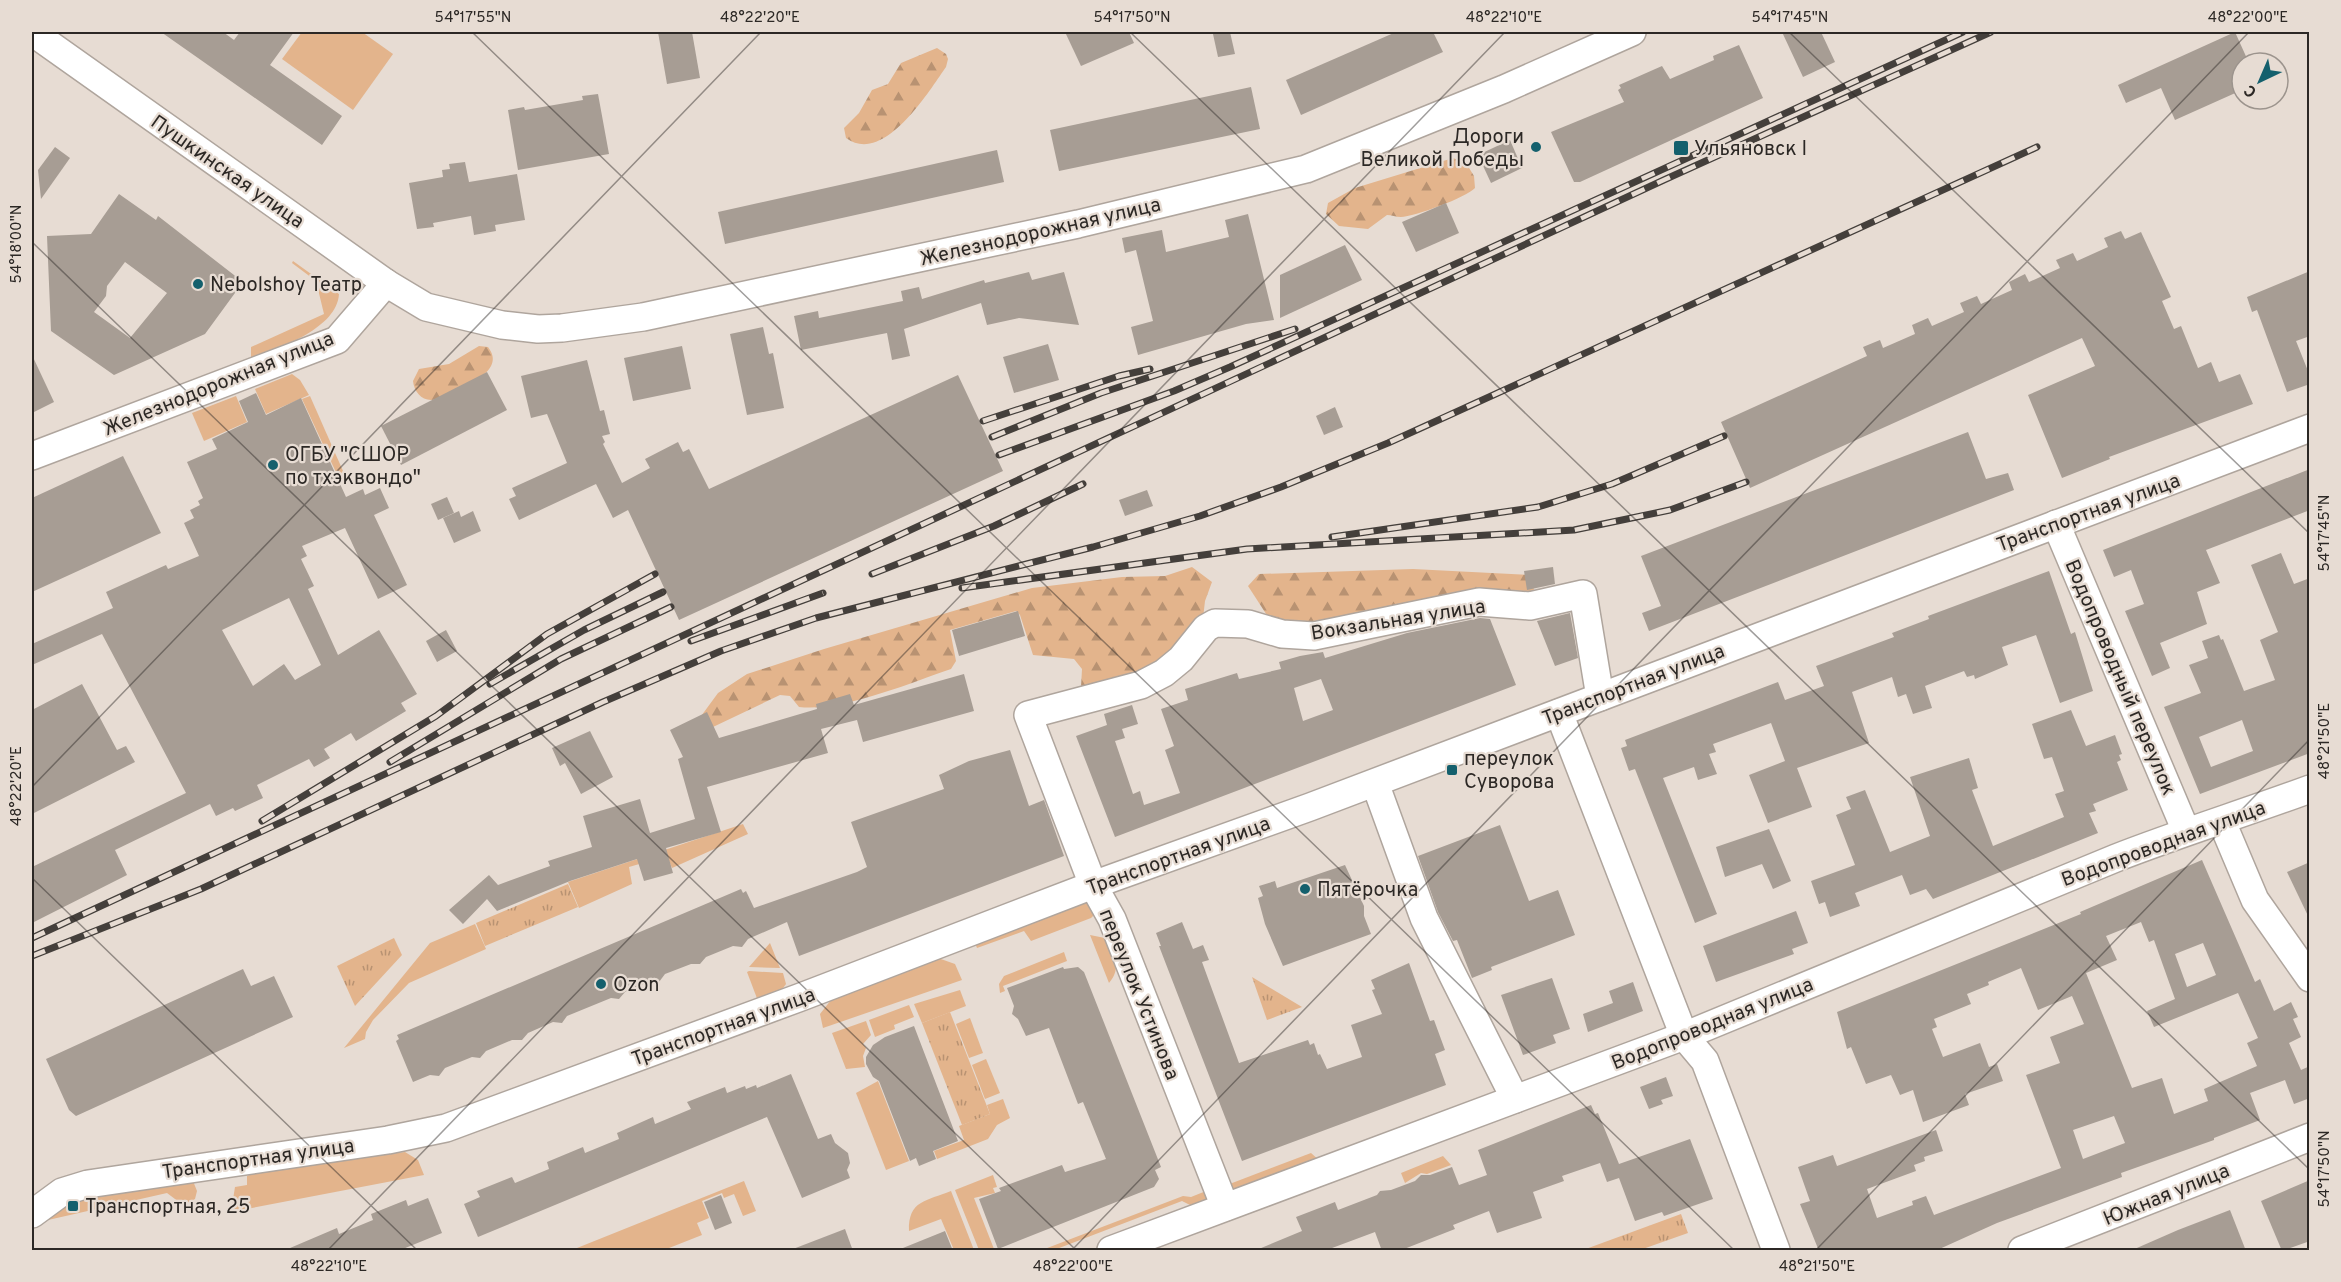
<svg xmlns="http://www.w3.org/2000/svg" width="2341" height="1282" viewBox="0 0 2341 1282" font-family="Overpass,sans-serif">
<defs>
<pattern id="forest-firs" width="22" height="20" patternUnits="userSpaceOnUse" patternTransform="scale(1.5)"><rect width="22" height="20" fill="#e3b48c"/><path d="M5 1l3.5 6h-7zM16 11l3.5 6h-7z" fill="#b89272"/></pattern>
<pattern id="park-tufts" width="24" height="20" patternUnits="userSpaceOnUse" patternTransform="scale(1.5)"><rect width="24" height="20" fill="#e3b48c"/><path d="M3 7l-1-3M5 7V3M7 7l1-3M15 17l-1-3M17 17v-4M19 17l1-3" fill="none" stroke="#b89272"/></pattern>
</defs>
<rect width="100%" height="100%" fill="#e7dcd3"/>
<g fill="#e3b48c">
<polygon points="302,32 362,32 393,54 353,110 282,59"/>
<path d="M293,261L339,294C337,329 278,348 251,360V347L324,314L316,281L292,263Z"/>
<polygon points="292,374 300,380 309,395 266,414 255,389"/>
<polygon points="236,396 247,422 204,441 192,413"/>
<polygon points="310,396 343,471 340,481 302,399"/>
<polygon points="743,824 748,834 672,868 667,856 629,867 632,884 579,908 568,882"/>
<polygon points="1088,901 1096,913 1091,918 1031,941 1024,931 977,948 975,943"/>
<polygon points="475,924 486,949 409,983 373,1020 366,1032 365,1039 344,1048 430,943"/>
<path d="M1090,935L1105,938C1113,955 1123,967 1109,983Z"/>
<polygon points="770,943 780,968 749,967"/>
<polygon points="1064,952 1067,961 1003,986 1005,991 1000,993 999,984 1004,976"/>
<polygon points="938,958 955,964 962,980 823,1028 820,1014 831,1000"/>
<polygon points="749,971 783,973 786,984 781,991 758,1001 747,972"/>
<polygon points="960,990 966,1006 922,1023 914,1004"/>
<polygon points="909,1005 914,1017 894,1025 895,1029 875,1037 869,1020"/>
<polygon points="970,1018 983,1053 969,1058 956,1024"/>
<polygon points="866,1021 871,1035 863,1044 866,1048 863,1056 865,1067 846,1069 832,1033"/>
<polygon points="986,1059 1000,1093 985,1099 972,1065"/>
<polygon points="878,1081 909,1161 886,1170 856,1093"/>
<polygon points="1003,1099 1010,1118 997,1125 988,1139 937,1159 934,1151 964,1140 959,1126 990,1114 987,1105"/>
<polygon points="405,1152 418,1160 424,1175 231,1212 235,1187 247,1185 247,1176 261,1169"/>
<polygon points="1311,1153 1321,1162 1236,1191 1227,1185"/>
<polygon points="1443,1156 1451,1165 1427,1174 1421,1173 1405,1183 1401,1173"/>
<polygon points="993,1175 997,1187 993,1188 995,1193 974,1198 994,1249 979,1250 955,1190"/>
<polygon points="193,1181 197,1191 195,1199 183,1205 167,1193 48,1220 74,1197"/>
<polygon points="744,1181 756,1211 743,1216 734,1194 724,1198 722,1193 702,1201 709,1218 697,1223 702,1235 664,1250 572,1250"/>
<path d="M951,1191L974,1250H954L941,1219L909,1231C908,1200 927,1201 951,1191Z"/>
<polygon points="1206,1191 1206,1202 1194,1207 1182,1201 1054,1250 1042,1250 1183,1196 1191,1197"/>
</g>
<g fill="url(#forest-firs)">
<path d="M937,48L946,54L948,59L946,67C929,91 884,166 846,138L844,128L859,113L872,90L888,84L901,63Z"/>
<path d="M1453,158L1466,163L1474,176L1475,188C1467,197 1414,217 1401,217C1396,217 1391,215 1387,215L1368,229L1339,226L1326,214L1328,203L1355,188Z"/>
<path d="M479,346L488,347C506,370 469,384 453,391C447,394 439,400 431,400C421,400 414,391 413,381L419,369L449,364Z"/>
<path d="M1192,567L1212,582L1205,601L1201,636L1164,662L1085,691L1081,687L1082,669L1074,659L1033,655L1020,615L1016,611L950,630L956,661L951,669C910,683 841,712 799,707L790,696L780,695L713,727L696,723L718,693L747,674L824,649L1032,588L1122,577L1165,576Z"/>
<polygon points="1413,569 1533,575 1534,593 1313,631 1272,623 1248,586 1259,574"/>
</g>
<g fill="url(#park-tufts)">
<polygon points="568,884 578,907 485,946 476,923"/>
<polygon points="394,938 402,955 355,1006 337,966"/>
<polygon points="1252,977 1302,1007 1267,1020"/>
<polygon points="950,1012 990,1114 962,1125 922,1023"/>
<polygon points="1681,1214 1688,1233 1640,1250 1583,1250"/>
</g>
<g fill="#a79d94" fill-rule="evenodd">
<polygon points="161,32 223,32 234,40 240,32 294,32 270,65 342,116 322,145"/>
<polygon points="658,32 692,32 700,78 667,84"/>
<polygon points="1065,32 1129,32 1134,43 1081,66"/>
<polygon points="1230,32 1235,54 1218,57 1213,34"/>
<polygon points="1396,32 1433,32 1443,52 1301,115 1286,80"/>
<polygon points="1782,32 1821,32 1835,62 1803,77"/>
<polygon points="2235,32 2249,63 2242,63 2242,90 2175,120 2161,88 2126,103 2118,85"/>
<polygon points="1739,45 1763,98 1580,182 1574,182 1551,132 1624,102 1618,90 1621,88 1619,85 1662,66 1670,79 1714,60 1713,56"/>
<polygon points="1251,87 1260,129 1059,171 1050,130"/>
<polygon points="598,94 609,154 518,170 508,110 524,107 525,110 583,100 582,96"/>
<polygon points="1510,140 1522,168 1491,183 1478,155"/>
<polygon points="55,147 70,158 41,199 38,170"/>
<polygon points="997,150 1004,182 725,244 718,212"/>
<polygon points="465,162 469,182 517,174 525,220 495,225 496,231 474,235 471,216 433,223 434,227 417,229 409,183 443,177 442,170 450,169 449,164"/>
<path d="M119,194L156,220L158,216L243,282L205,334L114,375L51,331L47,236L91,234ZM125,262L167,293L130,338L94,312L106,296L107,286Z"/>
<polygon points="1446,203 1459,233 1416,252 1402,222"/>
<polygon points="1248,214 1274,320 1246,324 1138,355 1131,327 1153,321 1136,250 1125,253 1122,238 1162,230 1166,252 1229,237 1225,220"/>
<polygon points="2121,231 2125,239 2141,232 2171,297 2162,301 2174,329 2181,326 2198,368 2211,362 2219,382 2240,374 2253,404 2109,457 2110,459 2062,478 2028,395 2095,366 2082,338 1750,488 1721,422 1867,356 1863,347 1880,340 1883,348 1915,334 1912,325 1928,318 1932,326 1964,312 1960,303 1977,296 1981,304 2012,290 2009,282 2025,274 2029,282 2060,268 2056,260 2073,253 2077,261 2108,247 2104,238"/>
<polygon points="1345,245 1362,280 1280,318 1280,275"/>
<polygon points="2310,271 2310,336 2296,341 2310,376 2310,384 2287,392 2257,310 2252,312 2247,297"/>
<polygon points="1029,272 1032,280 1064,272 1079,325 1019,318 987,325 981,303 904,329 910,356 892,360 887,333 801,350 794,316 818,311 819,318 903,301 901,291 919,287 922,299 984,280 985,283"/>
<polygon points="763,327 769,354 773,353 784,408 747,415 730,334"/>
<polygon points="1048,344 1059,380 1014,393 1003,357"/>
<polygon points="682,346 691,389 633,401 624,358"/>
<polygon points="32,355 54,402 32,413"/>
<polygon points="587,360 600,411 604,410 610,434 602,436 605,442 603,444 622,483 650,468 645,459 678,442 683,452 689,449 709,489 958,375 1003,471 679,620 628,510 613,518 596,484 519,520 509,499 516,496 512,488 567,463 547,414 531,418 521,376"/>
<polygon points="487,372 507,410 401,465 381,426"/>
<path d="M256,393L266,415L301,398L346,497L363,489L365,495L380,488L389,508L374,515L407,585L378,599L345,528L302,546L307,556L301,559L314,586L308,589L338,655L379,630L417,694L401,703L406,711L356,741L351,733L324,749L330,758L314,767L309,759L257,785L263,798L235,811L233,808L216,816L210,804L115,850L127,875L32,923V867L186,793L102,634L32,665V644L113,608L106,592L166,565L168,569L199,556L184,523L194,518L190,510L200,505L198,501L203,498L187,462L217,449L212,439L248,422L239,401ZM289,598L321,665L295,680L284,664L253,686L222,630Z"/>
<polygon points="1335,407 1343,427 1324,435 1316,416"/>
<polygon points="1968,432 1986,479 2008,473 2014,490 1649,631 1642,613 1661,606 1641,556"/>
<polygon points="123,456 161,533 32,592 32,498"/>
<polygon points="2310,469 2310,510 2206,550 2220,583 2197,592 2207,624 2160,643 2170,668 2152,676 2125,611 2144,604 2131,570 2114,577 2103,550"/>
<polygon points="1147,490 1153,506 1125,516 1119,500"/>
<polygon points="447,497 454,513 438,520 431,504"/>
<polygon points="459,511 461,517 473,511 481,531 454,543 443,518"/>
<path d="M2281,553L2294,584L2310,578V753L2200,794L2164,707L2201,693L2189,665L2208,658L2202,641L2219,635L2221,640L2223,639L2244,691L2275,680L2260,640L2278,632L2251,565ZM2242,720L2253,751L2211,767L2199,737Z"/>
<polygon points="1553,567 1555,584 1527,590 1524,571"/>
<polygon points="2049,571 2071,634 2075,632 2093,691 2060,703 2036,635 2002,647 2008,665 1975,679 1974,675 1967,677 1964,671 1925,686 1932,708 1913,714 1906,694 1898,697 1892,677 1852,692 1869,743 1797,768 1812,807 1768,823 1749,775 1785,761 1771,723 1713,744 1716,752 1709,754 1717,774 1698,780 1694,767 1663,778 1717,914 1695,923 1635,769 1629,771 1621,748 1627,746 1625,740 1778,682 1785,700 1824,686 1816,666 1894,637 1892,633 1929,619 1928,616"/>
<polygon points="1018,611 1025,636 959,656 952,630"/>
<polygon points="1570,613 1578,658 1555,666 1537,621"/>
<path d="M1480,618L1490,619L1516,685L1115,837L1076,736L1107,725L1104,714L1132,705L1138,724L1122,729L1125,738L1115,741L1133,794L1140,791L1144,805L1180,793L1165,750L1174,746L1161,709L1188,700L1185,689L1237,673L1239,679L1281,669L1279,662L1300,656L1323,652L1325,658L1407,633ZM1321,679L1333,710L1303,721L1294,688Z"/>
<polygon points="446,630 457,651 437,662 426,641"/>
<polygon points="964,674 974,711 863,742 857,720 821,729 828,753 707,787 721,832 666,848 673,873 644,881 637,859 570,881 497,911 487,899 463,924 449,910 489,875 498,885 550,866 548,861 592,847 583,816 640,799 650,833 695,819 678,759 683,757 670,730 707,712 719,738 817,709 816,704 850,694 854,705"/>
<polygon points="82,684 117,750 126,746 135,762 32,814 32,710"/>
<polygon points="2071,710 2086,746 2115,735 2122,754 2119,755 2121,760 2117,762 2128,790 2093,804 2096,811 2089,813 2098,833 1933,899 1926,889 1910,895 1902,875 1855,893 1860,906 1830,917 1825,902 1819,904 1811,881 1855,865 1836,815 1851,809 1846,797 1865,790 1890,852 1930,836 1910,777 1969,758 1978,788 1972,790 1993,846 2064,817 2055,794 2064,791 2052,757 2044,759 2032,724"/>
<polygon points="590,731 613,777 581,794 565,763 560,766 552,748"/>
<polygon points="1010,750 1029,806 1044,800 1064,856 799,956 787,922 748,939 742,947 733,946 706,957 700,964 691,964 665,974 659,982 650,981 625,992 619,999 611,998 567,1016 562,1023 553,1022 528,1033 522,1040 512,1040 486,1051 480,1058 472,1057 445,1068 439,1076 430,1075 413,1082 396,1041 399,1039 397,1035 741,889 743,893 746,891 754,908 857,872 867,867 851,822 944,789 939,775 969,761"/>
<polygon points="1500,825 1529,901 1558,890 1575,935 1491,967 1492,970 1472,978 1457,940 1453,941 1438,912 1418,856"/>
<polygon points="1769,829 1791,881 1773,889 1762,864 1725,877 1716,847"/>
<path d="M2202,860L2255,982L2260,979L2274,1011L2291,1002L2298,1017L2293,1019L2301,1037L2289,1043L2301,1070L2310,1066V1098L2294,1104L2285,1080L2250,1093L2260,1120L2214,1138V1140L2121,1173L2122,1177L1997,1223L1935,1251H1819L1800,1204L1810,1201L1798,1167L1833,1155L1837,1166L1936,1130L1943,1151L1924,1157L1925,1161L1914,1165L1916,1171L1867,1189L1877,1218L1913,1205L1912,1201L1926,1196L1934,1215L2061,1168L2026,1075L2060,1063L2050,1037L2084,1024L2072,996L2038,1010L2021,968L1988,982L1989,985L1967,994L1971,1004L1934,1019L1937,1027L1932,1029L1943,1057L1980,1043L1989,1067L1997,1064L2003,1081L1965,1094L1969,1105L1923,1122L1913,1090L1900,1095L1891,1075L1866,1084L1851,1047L1847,1049L1837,1012L2081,914L2080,912ZM2141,922L2149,942L2154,940L2175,999L2147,1011L2154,1027L2238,993L2258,1038L2247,1043L2257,1066L2204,1089L2208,1101L2174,1114L2162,1078L2132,1088L2086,973L2117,960L2106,936ZM2203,943L2216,975L2187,987L2175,954ZM2114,1116L2125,1143L2083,1159L2073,1130Z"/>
<polygon points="2310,862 2310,920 2287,872"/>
<polygon points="1345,865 1364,906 1364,916 1371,934 1283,966 1265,924 1258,898 1263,896 1259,886 1275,881 1277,888"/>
<polygon points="1796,911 1808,943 1792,949 1794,954 1716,982 1703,946"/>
<polygon points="1182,922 1193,949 1203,945 1209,960 1202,962 1239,1063 1308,1040 1310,1045 1314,1043 1318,1055 1320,1054 1327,1069 1362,1057 1351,1025 1382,1014 1372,990 1375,989 1371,980 1409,963 1430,1021 1434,1020 1445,1050 1435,1054 1446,1085 1242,1161 1159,946 1161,946 1156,933"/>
<polygon points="1063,967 1064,969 1078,967 1084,972 1161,1167 1155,1170 1159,1179 1154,1187 998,1249 979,1199 1001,1191 999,1188 1062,1165 1065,1172 1106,1159 1083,1102 1078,1104 1049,1028 1026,1036 1018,1019 1012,1014 1014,1006 1007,988"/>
<polygon points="243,969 251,986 274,976 293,1017 76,1116 69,1110 46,1059"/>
<polygon points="1552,978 1570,1029 1553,1035 1556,1043 1523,1055 1501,995"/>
<polygon points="1633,982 1643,1011 1588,1032 1583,1014 1613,1003 1609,991"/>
<polygon points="914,1026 958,1141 933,1151 936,1159 919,1166 916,1158 910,1161 879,1081 873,1077 866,1064 866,1057 873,1045 885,1037"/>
<polygon points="791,1074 818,1139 831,1134 835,1143 848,1153 850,1163 847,1170 850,1178 802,1198 767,1117 478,1237 464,1204 480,1197 477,1191 512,1177 515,1183 549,1169 547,1162 583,1147 585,1153 619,1139 617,1133 653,1117 655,1124 691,1109 687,1102 725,1087 727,1093 745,1086 746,1089 756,1085 757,1088"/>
<polygon points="1666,1077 1673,1096 1661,1100 1663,1104 1649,1109 1640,1087"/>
<polygon points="1591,1105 1595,1114 1598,1113 1619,1164 1690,1139 1713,1199 1664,1216 1662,1212 1635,1221 1619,1178 1607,1182 1600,1163 1562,1176 1564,1181 1533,1192 1542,1218 1497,1233 1489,1211 1453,1225 1455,1229 1399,1251 1382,1251 1375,1232 1324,1251 1254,1251 1302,1231 1296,1217 1335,1202 1338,1210 1377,1195 1380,1191 1391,1190 1415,1181 1421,1175 1430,1175 1452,1167 1459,1185 1487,1175 1478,1150"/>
<polygon points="2310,1180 2310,1241 2282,1251 2261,1201"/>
<polygon points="721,1195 732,1223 715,1230 704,1202"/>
<polygon points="428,1198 442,1233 398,1251 283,1251 337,1228 339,1234 373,1220 371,1214 406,1200 408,1206"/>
<polygon points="2230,1210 2246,1251 2130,1251 2178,1230"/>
<polygon points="845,1229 853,1251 793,1251 793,1249"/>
<polygon points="945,1231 953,1251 898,1251 898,1250"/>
</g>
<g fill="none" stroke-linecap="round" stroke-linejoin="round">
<g stroke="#afa59d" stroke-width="30">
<g id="minor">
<polyline points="32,32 386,283 426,307 502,325 538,329 562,328 643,317 1078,224 1306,169 1504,89 1632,32"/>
<polyline points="32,456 337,340 386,283"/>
<polyline points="2056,524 2186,831"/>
<polyline points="1559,713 1684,1036 1705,1061 1776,1250"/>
<polyline points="1375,783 1424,918 1515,1099"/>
<polyline points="2222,822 2255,900 2310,978"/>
<polyline points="1225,1207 1112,919 1093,885 1028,715 1141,685 1164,673 1181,659 1206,628 1215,623 1248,624 1282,634 1314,636 1479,602 1530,606 1583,594 1600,697"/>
<polyline points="32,1214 62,1192 88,1184 388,1140 446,1128 801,997 1093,885 1310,807 2310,428"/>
<path d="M1111,1250L1684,1036L2116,858C2180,833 2245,813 2310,789"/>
<polyline points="2022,1250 2310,1137"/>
</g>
</g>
<use href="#minor" stroke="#fff" stroke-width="27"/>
<g stroke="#443f3b" stroke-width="7">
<g id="rail">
<polyline points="983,421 1119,376 1150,369"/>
<polyline points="992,437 1101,393 1295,329"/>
<polyline points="999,455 1174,391 1230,367 1963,32"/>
<polyline points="1332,537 1538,507 1612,484 1724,436"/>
<polyline points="872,574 994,526 1083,484"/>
<polyline points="962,588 1247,549 1574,530 1670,510 1746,482"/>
<polyline points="691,641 823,593"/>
<polyline points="490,684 584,630 663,592"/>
<polyline points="390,762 561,659 671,607"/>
<polyline points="262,821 436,716 547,634 655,574"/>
<polyline points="32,938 1666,179 1991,32"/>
<polyline points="32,956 201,889 603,702 721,651 816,618 1093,547 1200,516 1281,487 1388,443 2037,147"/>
</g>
</g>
<use href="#rail" stroke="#e7dcd3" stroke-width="4.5" stroke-dasharray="14" stroke-linecap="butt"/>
</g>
<path fill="none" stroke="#2c2825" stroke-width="1.5" stroke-opacity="0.45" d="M472,32L1734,1250M1130,32L2310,1170M1789,32L2310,534M32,242L1076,1250M32,787L761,32M32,878L417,1250M328,1250L1505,32M1072,1250L2249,32M1816,1250L2310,739"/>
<g fill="#14606d" stroke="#e7dcd3" stroke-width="2">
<circle cx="1536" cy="147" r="6"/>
<rect x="1673" y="140" width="16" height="16" rx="3"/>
<circle cx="198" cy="284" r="6"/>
<circle cx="273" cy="465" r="6"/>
<rect x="1446" y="764" width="12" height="12" rx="3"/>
<circle cx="1305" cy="889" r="6"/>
<circle cx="601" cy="984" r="6"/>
<rect x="67" y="1200" width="12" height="12" rx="3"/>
</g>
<g text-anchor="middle" stroke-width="4.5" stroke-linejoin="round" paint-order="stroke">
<g font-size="20" fill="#2c2825" stroke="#e7dcd3" text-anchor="start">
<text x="1524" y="143" text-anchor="end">Дороги<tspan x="1524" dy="23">Великой Победы</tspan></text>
<text x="1694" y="155">Ульяновск I</text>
<text x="210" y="291">Nebolshoy Театр</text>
<text x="285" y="461">ОГБУ "СШОР<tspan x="285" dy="23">по тхэквондо"</tspan></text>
<text x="1464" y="765">переулок<tspan x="1464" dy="23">Суворова</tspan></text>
<text x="1317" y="896">Пятёрочка</text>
<text x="613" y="991">Ozon</text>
<text x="85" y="1213">Транспортная, 25</text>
</g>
<g font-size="20" fill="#2c2825" stroke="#e7dcd3">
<text transform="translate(228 171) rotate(35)" y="7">Пушкинская улица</text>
<text transform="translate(1040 231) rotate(-13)" y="7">Железнодорожная улица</text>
<text transform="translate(218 383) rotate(-22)" y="7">Железнодорожная улица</text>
<text transform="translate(2088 512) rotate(-20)" y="7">Транспортная улица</text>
<text transform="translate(1398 619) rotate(-9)" y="7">Вокзальная улица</text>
<text transform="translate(2121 677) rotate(67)" y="7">Водопроводный переулок</text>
<text transform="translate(1633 684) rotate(-21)" y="7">Транспортная улица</text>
<text transform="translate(2163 843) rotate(-20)" y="7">Водопроводная улица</text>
<text transform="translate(1178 855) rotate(-20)" y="7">Транспортная улица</text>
<text transform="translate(1140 994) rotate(68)" y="7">переулок Устинова</text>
<text transform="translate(1712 1023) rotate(-22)" y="7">Водопроводная улица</text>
<text transform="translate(723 1026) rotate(-20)" y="7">Транспортная улица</text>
<text transform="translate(258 1158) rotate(-8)" y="7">Транспортная улица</text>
<text transform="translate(2166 1194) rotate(-22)" y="7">Южная улица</text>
</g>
</g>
<rect width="2341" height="1282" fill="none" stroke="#e7dcd3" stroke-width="66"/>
<g transform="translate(2260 81) rotate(224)"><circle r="28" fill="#e7dcd3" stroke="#9c948d" stroke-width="1.5"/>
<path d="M0-4.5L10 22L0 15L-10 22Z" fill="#14606d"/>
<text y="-9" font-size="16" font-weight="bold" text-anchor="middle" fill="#2c2825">С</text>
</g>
<rect x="33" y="33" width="2275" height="1216" fill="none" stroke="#2c2825" stroke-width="2"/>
<g font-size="15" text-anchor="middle" fill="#2c2825">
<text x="473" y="22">54°17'55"N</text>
<text x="760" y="22">48°22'20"E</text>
<text x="1132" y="22">54°17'50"N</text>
<text x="1504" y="22">48°22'10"E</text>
<text x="1790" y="22">54°17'45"N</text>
<text x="2248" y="22">48°22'00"E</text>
<text transform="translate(16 244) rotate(-90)" y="5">54°18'00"N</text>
<text transform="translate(2324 533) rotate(-90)" y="5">54°17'45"N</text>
<text transform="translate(2324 741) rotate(-90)" y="5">48°21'50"E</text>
<text transform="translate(16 786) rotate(-90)" y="5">48°22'20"E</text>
<text transform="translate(2324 1169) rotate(-90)" y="5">54°17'50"N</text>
<text x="329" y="1271">48°22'10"E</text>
<text x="1073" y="1271">48°22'00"E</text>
<text x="1817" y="1271">48°21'50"E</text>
</g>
</svg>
